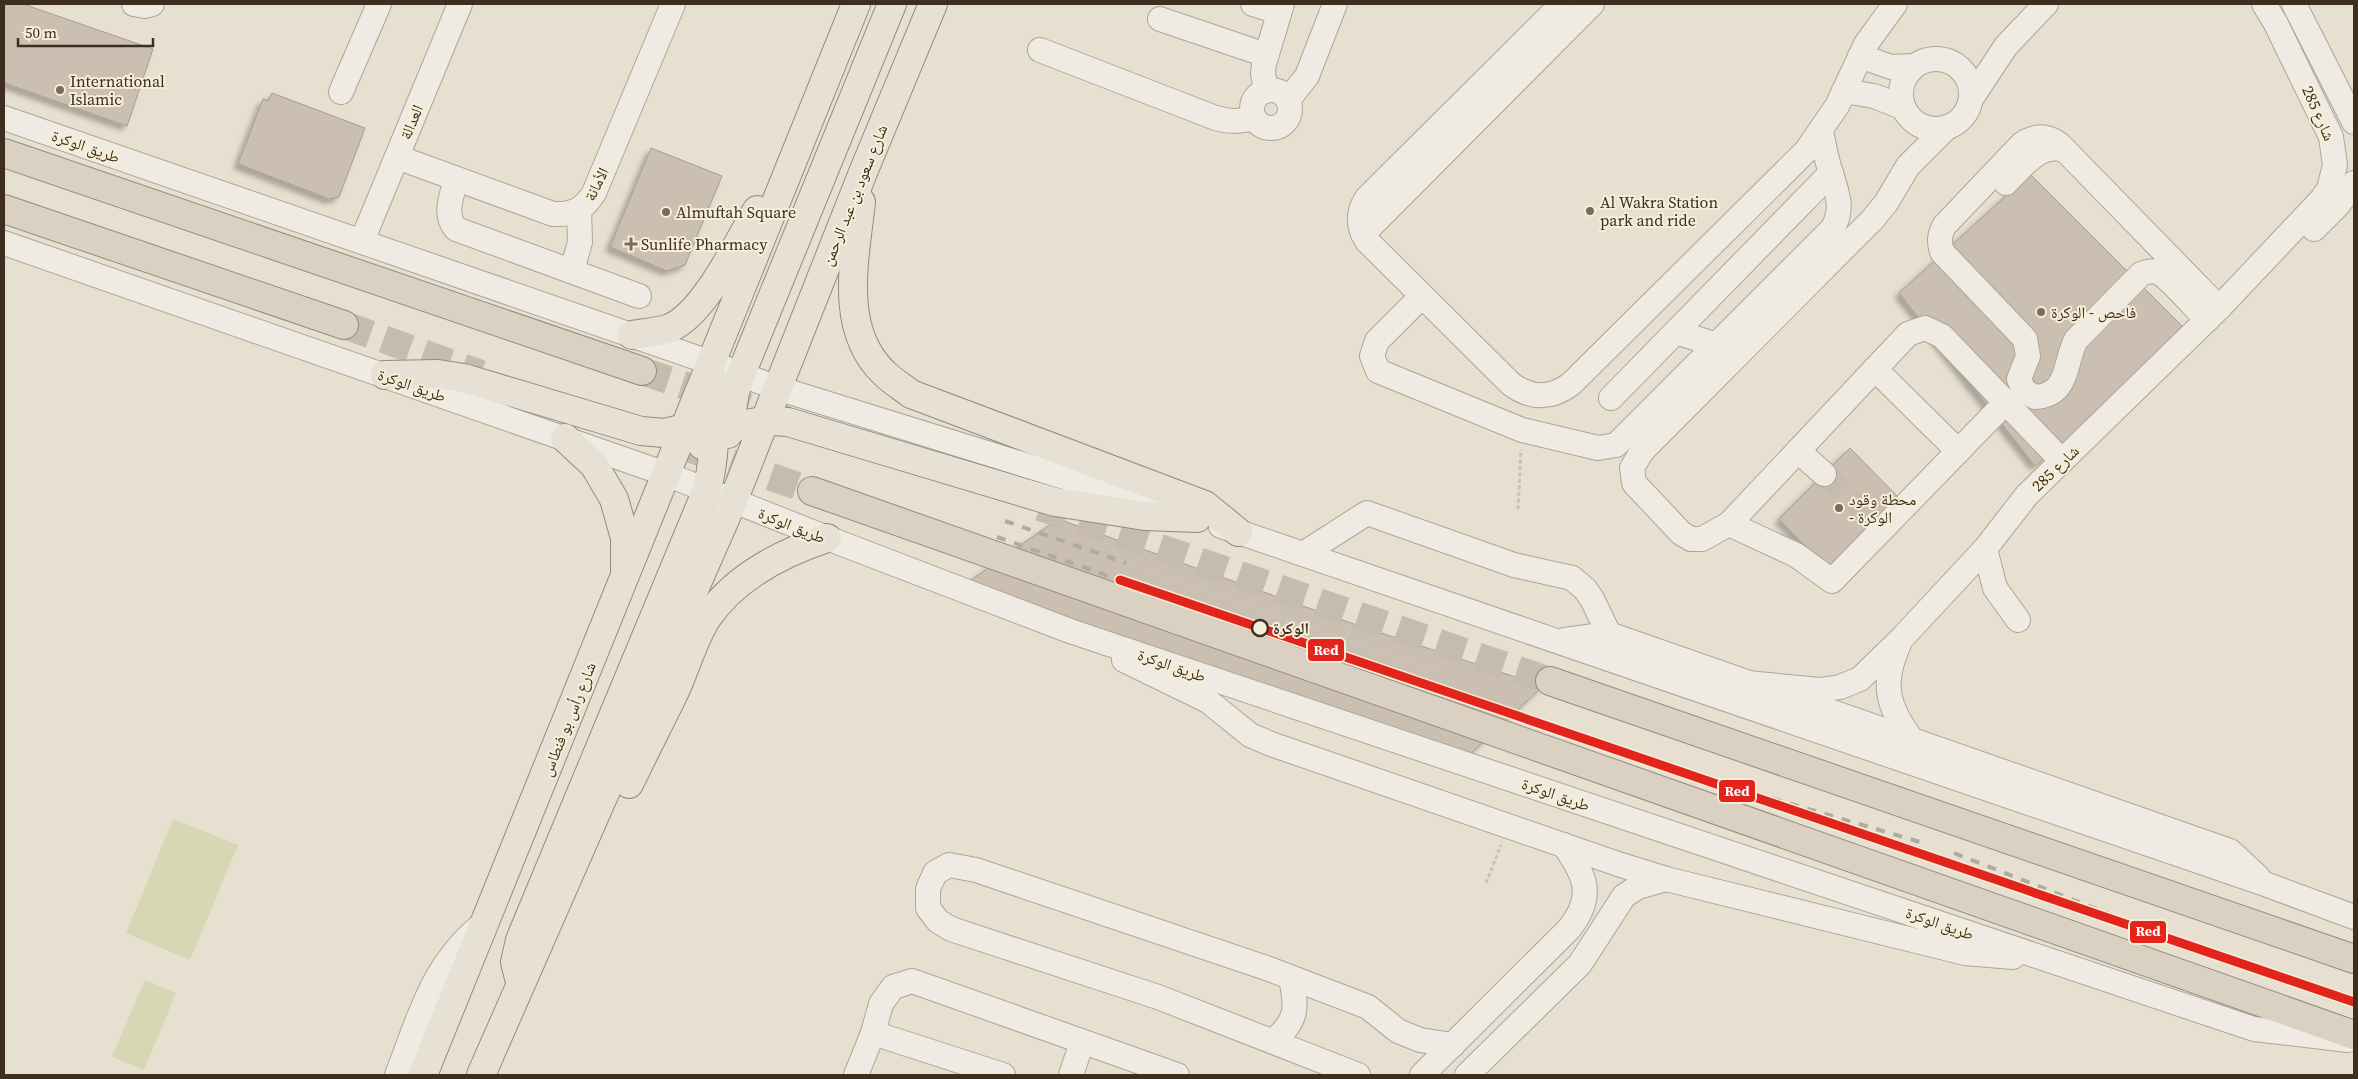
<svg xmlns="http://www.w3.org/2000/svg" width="2358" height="1079" viewBox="0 0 2358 1079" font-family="'Source Serif 4','Noto Naskh Arabic',serif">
<defs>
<filter id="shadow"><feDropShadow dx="-4.5" dy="4.5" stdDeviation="2.5" flood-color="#0004"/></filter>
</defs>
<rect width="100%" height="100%" fill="#e7e0d1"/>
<g fill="#d6d7b3">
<polygon points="173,819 238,845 190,960 126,933"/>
<polygon points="145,980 176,993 144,1070 112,1057"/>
</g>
<g fill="#cbbfb2" stroke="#a89c90" filter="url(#shadow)">
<polygon points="4,4 23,4 153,49 127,126 4,83"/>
<polygon points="272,93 365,128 339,197 329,199 238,164 263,99 268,101"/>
<polygon points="651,148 722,176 685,265 667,271 610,247"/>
<polygon points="2030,174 2186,330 2124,393 2035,466 1899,293"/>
<polygon points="1850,448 1898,497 1827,568 1779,519"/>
<polygon points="1058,519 1351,623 1543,686 1466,758 964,585"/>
</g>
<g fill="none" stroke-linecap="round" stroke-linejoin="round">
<polyline stroke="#c5bcae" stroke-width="24" stroke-dasharray="24 12" stroke-linecap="butt" points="1824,474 1875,521"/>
<g stroke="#c5bcae" stroke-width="28" stroke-dasharray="28 14" stroke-linecap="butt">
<polyline points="344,325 481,374"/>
<polyline points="642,371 789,421"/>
<polyline points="691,449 812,491"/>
<polyline points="1040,507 1550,681"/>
</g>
<g stroke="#ada599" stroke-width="26">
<g id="minor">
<polyline points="134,4 145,6 152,4"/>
<polyline points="1253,4 1279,12"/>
<path d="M1562,4L1367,198C1357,213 1358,227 1367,241L1511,384C1531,399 1551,399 1571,384L1806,151L1837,106L1866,44L1895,4"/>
<polyline points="2294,4 2354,122"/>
<polyline points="1160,19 1266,55"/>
<path d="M1040,50L1213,117C1228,122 1239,122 1254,118"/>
<polyline points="1860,56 1891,67 1914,66"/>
<circle cx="1936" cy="94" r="35"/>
<circle cx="1271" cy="109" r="19"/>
<polyline points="1266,91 1263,73 1264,64 1282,4"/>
<polyline points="1844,91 1874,96 1902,107"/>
<polyline points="341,92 379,4"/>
<polyline points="1971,99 2006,46 2046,4"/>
<polyline points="1288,100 1307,76 1335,4"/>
<polyline points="4,118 709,362 777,388 1177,512"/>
<polyline points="1946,128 1908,166 1886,203 1872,220 1642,451 1632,468 1634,483 1681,533 1691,539 1702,539 1729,524 1796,555 1832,581 2007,401"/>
<path d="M397,157L553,214C573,215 583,210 594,193L673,4"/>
<path d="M456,179C452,196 443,214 456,229L639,296"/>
<path d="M2006,183C2021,168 2040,142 2064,150"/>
<polyline points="2314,229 2338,205 2354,183"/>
<polyline points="1363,234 1592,4"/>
<polyline points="362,241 460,4"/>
<polyline points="4,243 666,474 827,538 1070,631 2254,1029 2348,1040"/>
<polyline points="572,271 580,242 579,210"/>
<path d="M1422,296L1377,341L1372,356L1378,371L1522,430L1598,448L1616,445L1833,228C1844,207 1837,194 1831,173C1826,159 1824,145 1821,131"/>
<path d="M2207,320C2196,309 2168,276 2157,272C2151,270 2146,272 2141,274L2076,340C2064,362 2070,395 2035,397L2024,391L2019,379L2028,356L2025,339L1942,252C1939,242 1939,236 1944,226L2022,144C2035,135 2046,135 2059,144L2219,308"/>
<polyline points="1676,332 1717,345"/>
<polyline points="1875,369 1958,451"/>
<polyline points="1611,398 1831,173"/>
<polyline points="1798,451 1824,474"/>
<polyline points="1729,524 1908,334 1925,328 1942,336 2062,461"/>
<polyline points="1221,526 2265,884 2354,917"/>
<polyline points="1985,549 1995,588 2018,620"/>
<polyline points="1303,554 1367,513 1514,565 1572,578 1585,589 1592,599 1609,634"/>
<polyline points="1565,640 1609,634 2230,851 2258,877"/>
<path d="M1899,644C1881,684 1887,706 1912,740"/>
<polyline points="1124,660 1208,701 1250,735 1271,744 1618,864 1666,879 1965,953 2013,957"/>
<polyline points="1747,683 1820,690 1840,687 1860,679 1902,638 1985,549 2027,495 2219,308 2322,199 2329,189 2335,165 2331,137 2275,22 2264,4"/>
<polyline points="873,1033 1003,1075"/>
<path d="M1273,1041C1298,1021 1297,1007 1291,978"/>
<path d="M397,1075C420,1016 432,964 484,923"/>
<polyline points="856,1075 873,1033 881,1004 893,987 912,981 1177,1075"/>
<polyline points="1071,1075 1082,1042"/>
<polyline points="1358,1075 1158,997 951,929 938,921 928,908 928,889 935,873 949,865 976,870 1269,969 1368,1007 1398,1031 1420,1040 1453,1045"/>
<path d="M1422,1075L1569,929C1595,896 1586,877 1564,845"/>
<polyline points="1467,1075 1580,964 1624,896 1638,887 1666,879"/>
</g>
</g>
<g stroke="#928b80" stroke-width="30">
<g id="major">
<path d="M861,202C855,258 838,329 884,373C892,381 902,387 911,394L1205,505L1238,532"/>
<path d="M632,335C644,333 659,332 670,328C705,313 738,242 757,210"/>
<polyline points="385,375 438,374 464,378 641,431 664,433 697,425"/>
<polyline points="728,434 735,392 741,374 892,4"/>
<polyline points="565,438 594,465 614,499 625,538 625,569"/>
<path d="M702,445C731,425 753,419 788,422L1055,502L1145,516L1197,518"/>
<path d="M629,784C644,753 660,722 675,691C686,667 693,640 707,618C734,578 782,553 827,538"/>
<path d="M519,978L515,962L520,940L707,490C717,448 717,409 710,366"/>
<polyline points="423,1075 856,4"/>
<polyline points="481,1075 733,501 864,170 933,4"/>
</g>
</g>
<g stroke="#928b80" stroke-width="30">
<g id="highway">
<polyline points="4,153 642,371"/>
<polyline points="4,209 344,325"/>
<polyline points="812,491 2354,1035"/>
<polyline points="1550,681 2354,959"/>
</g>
</g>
<g stroke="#c8c2b9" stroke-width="3" stroke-dasharray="4 2.5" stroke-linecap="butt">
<polyline points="1518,509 1521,450"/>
<polyline points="1126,563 1440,673"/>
<polyline points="1345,640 1351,623"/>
<polyline points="1486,883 1501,845"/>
</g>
<use href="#minor" stroke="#efebe3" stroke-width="24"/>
<use href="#major" stroke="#e6e1d4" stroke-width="28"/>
<use href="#highway" stroke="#dad1c2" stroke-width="28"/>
<g stroke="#afaaa2" stroke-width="4" stroke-dasharray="9 9" stroke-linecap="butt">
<polyline points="1005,521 1126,563"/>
<polyline points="997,537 1120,580"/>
<polyline points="1669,768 1927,844"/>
<polyline points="1954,853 2168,937"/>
</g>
<g stroke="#f7eed8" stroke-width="12">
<polyline id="metro-1" points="1120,580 2354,1002"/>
</g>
<use href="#metro-1" stroke="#e2251c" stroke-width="9"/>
</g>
<g fill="#786c5e" stroke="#f7eed8" stroke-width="2">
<circle cx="60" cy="90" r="5"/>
<circle cx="1590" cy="211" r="5"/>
<circle cx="666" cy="212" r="5"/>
<path d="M628.5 236.5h5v5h5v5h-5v5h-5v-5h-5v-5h5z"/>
<circle cx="2041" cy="312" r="5"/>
<circle cx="1839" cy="508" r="5"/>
</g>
<circle fill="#f7eed8" stroke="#3d2e20" stroke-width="2.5" cx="1260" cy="628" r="8"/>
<g text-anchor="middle" stroke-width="4" stroke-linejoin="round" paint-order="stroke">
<g font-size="16" fill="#3d2e20" stroke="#f7eed8" text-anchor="start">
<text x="70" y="87">International<tspan x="70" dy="18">Islamic</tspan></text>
<text x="1600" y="208">Al Wakra Station<tspan x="1600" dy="18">park and ride</tspan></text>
<text x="676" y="218">Almuftah Square</text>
<text x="641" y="250">Sunlife Pharmacy</text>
<text x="2051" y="318">فاحص - الوكرة</text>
<text x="1849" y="505">محطة وقود<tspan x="1849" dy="18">- الوكرة</tspan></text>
</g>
<g font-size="16" fill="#3d2e20" stroke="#f7eed8">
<text transform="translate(2319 113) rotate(66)" y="6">شارع 285</text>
<text transform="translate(411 122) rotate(-67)" y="6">العدالة</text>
<text transform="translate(86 146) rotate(19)" y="6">طريق الوكرة</text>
<text transform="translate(596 184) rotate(-63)" y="6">الأمانة</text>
<text transform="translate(854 195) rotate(-68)" y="6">شارع سعود بن عبد الرحمن</text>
<text transform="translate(412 385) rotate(19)" y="6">طريق الوكرة</text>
<text transform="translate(2055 468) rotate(-44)" y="6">شارع 285</text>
<text transform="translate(792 525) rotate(22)" y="6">طريق الوكرة</text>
<text transform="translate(1172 665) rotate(19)" y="6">طريق الوكرة</text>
<text transform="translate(568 719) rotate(-68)" y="6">شارع رأس بو فنطاس</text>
<text transform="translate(1556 794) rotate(19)" y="6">طريق الوكرة</text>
<text transform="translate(1940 923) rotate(19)" y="6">طريق الوكرة</text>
</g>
<g font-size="16" font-weight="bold" fill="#3d2e20" stroke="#f7eed8" text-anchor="start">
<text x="1273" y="634">الوكرة</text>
</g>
</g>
<g stroke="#f7eed8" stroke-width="2">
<rect x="1307" y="638" width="38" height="24" rx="5" fill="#e2251c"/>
<rect x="1718" y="779" width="38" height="24" rx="5" fill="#e2251c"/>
<rect x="2129" y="920" width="38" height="24" rx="5" fill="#e2251c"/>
</g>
<g font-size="14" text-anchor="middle" font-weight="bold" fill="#fff">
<text x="1326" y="655">Red</text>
<text x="1737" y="796">Red</text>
<text x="2148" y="936">Red</text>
</g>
<rect width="2358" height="1079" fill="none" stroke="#3d2e20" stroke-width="10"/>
<path d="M18 38v8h135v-8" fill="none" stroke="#3d2e20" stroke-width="2.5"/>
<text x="25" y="38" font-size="15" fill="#3d2e20" stroke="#f7eed8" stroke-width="4" paint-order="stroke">50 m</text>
</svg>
